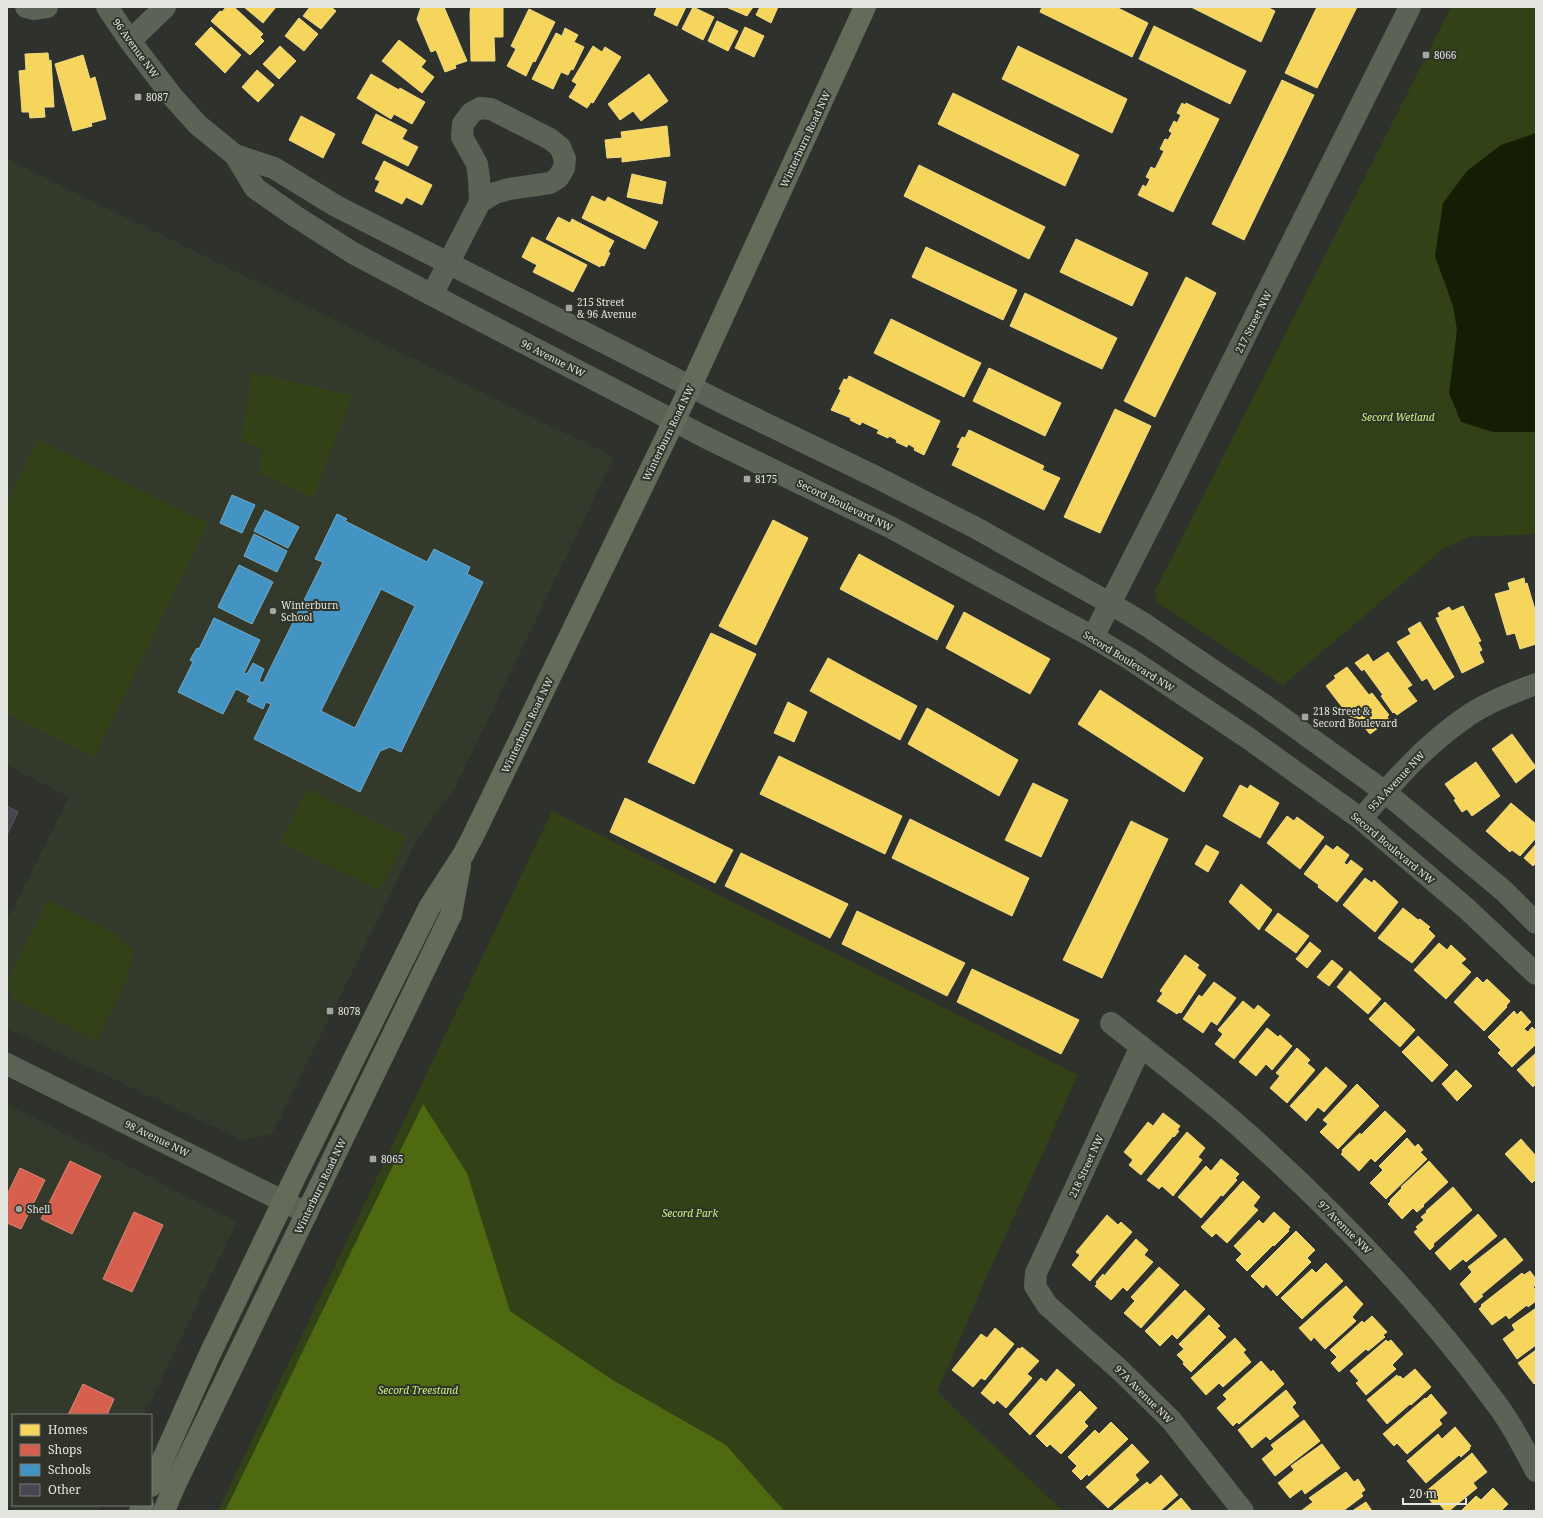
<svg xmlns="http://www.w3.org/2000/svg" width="1543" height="1518" viewBox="0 0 1543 1518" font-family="'Noto Serif',serif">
<rect width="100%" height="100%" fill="#2f312c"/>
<g fill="#333a2c">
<polygon points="7,159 614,457 455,788 418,838 272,1134 243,1141 7,1028 7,920 69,797 7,765"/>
<polygon points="7,1104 237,1222 144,1415 13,1415 13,1505 100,1505 97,1511 17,1511 7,1506"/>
</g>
<g fill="#324116">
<polygon points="1451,7 1536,7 1536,534 1469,537 1443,549 1283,685 1157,602 1155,591"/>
<polygon points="252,373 352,395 313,498 259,473 262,448 241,442"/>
<polygon points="38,440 208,523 94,757 7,714 7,504"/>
<polygon points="307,789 406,837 380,890 281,843"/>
<polygon points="552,811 1078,1075 983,1285 937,1392 1063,1511 218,1511"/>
<polygon points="48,901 110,930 133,949 128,977 96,1041 13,999 7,982"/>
</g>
<polygon fill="#4e690f" points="423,1104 467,1173 510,1311 611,1379 726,1445 777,1503 785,1511 225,1511"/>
<polygon fill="#151e05" points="1536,133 1536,432 1493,432 1461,422 1449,393 1457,330 1453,306 1435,256 1443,203 1467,171 1501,145"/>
<g fill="#f6d55c" stroke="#f0da84">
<polygon points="226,7 234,7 263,34 260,37 264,41 250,55 211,21 220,11 222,12"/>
<polygon points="244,7 276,7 263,23"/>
<polygon points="310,7 331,7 336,11 321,29 303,16"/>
<polygon points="421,7 444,7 467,61 455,65 456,68 445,72 436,50 431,52 417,19"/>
<polygon points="471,7 503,7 503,37 494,37 495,61 471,61 470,13"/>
<polygon points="657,7 686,7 677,26 654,15"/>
<polygon points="693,7 714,17 703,40 682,29"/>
<polygon points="726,7 753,7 747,16"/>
<polygon points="760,7 778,7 771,23 756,15"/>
<polygon points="1042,7 1116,7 1148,23 1132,57 1040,12"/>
<polygon points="1191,7 1267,7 1275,11 1261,42"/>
<polygon points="1317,7 1357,7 1317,88 1285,73"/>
<polygon points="529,9 555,22 535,62 533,61 526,76 507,66 516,49 511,46"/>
<polygon points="299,18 318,34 304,51 285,36"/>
<polygon points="717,21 738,31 728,51 708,41"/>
<polygon points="1154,26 1246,71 1230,104 1139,59"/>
<polygon points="211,27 241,55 225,73 195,44"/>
<polygon points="745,27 764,36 754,57 735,48"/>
<polygon points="565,28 578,35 574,42 584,47 573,70 571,69 568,75 561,72 553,89 532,79 556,33 562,36"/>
<polygon points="399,40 426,61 421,67 434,77 422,93 382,61"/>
<polygon points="280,46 296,61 279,79 263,64"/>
<polygon points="593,46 602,52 605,47 621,57 593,103 591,102 587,108 569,97 577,84 572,81"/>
<polygon points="1018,46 1127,99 1112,133 1002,79"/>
<polygon points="48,53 49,61 51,60 54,107 44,107 45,117 30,118 29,112 22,112 19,71 26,70 25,54"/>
<polygon points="83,55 90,79 95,77 106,119 91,123 92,126 73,131 55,64"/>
<polygon points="257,70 274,85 258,102 242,87"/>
<polygon points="371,74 399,90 400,88 425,102 412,124 394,114 391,119 357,98"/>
<polygon points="649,74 668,101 641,121 633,111 620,120 608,104"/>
<polygon points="1282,80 1314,95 1244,240 1212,224"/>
<polygon points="953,93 1079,155 1065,186 938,124"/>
<polygon points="1182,103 1185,105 1186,103 1219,119 1173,212 1138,195 1143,185 1146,187 1150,179 1146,177 1151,167 1155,169 1164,151 1160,149 1165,139 1168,140 1172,133 1169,131 1174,121 1177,123 1181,115 1177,113"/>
<polygon points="376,114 407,130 402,139 418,147 408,166 362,143"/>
<polygon points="301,116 335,134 323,158 289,140"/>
<polygon points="667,126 670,156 622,162 622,157 607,158 605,140 622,138 621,132"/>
<polygon points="384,161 432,185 422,205 406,197 402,204 375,191 380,181 375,179"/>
<polygon points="919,165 1045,227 1029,259 904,196"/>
<polygon points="632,174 666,182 662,204 627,197"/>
<polygon points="592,196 605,202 608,197 658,222 645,249 582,218"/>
<polygon points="558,217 570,223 572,219 614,241 608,252 610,253 604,266 601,265 600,267 546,239"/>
<polygon points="532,237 587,265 573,292 533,272 537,265 522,257"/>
<polygon points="1076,239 1148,273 1132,306 1060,272"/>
<polygon points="926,247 1017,290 1003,320 912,277"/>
<polygon points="1186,277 1216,293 1155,417 1124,401"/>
<polygon points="1025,293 1117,338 1102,369 1010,326"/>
<polygon points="891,319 981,363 964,397 874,353"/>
<polygon points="989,368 1061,403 1045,436 973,401"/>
<polygon points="849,376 940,421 924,455 914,450 915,448 908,444 907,447 896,442 897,440 889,436 888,438 877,433 879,430 862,422 860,425 850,420 851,418 831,410 841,390 839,389 844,379 847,380"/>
<polygon points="1115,409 1151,426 1100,533 1064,517"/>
<polygon points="969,430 1044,466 1042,470 1060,478 1044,510 952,465 960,448 957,447 962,437 965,438"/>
<polygon points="773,520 808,538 756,645 719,626"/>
<polygon points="859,554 954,606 937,640 840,589"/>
<polygon points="1524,578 1525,584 1527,583 1536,613 1536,644 1520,649 1515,633 1507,635 1495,594 1510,590 1508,583"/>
<polygon points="1463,606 1481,641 1478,642 1482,650 1479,652 1484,662 1462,673 1436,618 1440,617 1438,613 1449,607 1452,611"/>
<polygon points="964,612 1050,659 1030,694 946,648"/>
<polygon points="1420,622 1454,677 1434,690 1427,678 1422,681 1397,642 1411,634 1408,629"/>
<polygon points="711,633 756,654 694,784 648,762"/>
<polygon points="1388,652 1412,685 1407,688 1417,701 1397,715 1394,712 1393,713 1381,696 1383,695 1364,669 1362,671 1355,663 1368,654 1373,662"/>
<polygon points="828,658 917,706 900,740 810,691"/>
<polygon points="1347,667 1369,695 1372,693 1389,715 1387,717 1389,720 1370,734 1356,717 1352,720 1326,686 1336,678 1334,676"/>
<polygon points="1100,690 1203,758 1184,792 1078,724"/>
<polygon points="788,702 807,712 794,742 774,733"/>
<polygon points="927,708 1018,760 999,796 908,744"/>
<polygon points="1512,734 1536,767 1516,783 1492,749"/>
<polygon points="779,756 902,816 885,854 760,794"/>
<polygon points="1476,762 1500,796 1472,816 1467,809 1462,812 1454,800 1456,799 1445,784"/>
<polygon points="1033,783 1068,800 1041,857 1005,840"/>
<polygon points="1240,785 1248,789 1250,785 1279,803 1260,838 1223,816"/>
<polygon points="625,798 733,850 715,883 610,832"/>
<polygon points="1511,803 1536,824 1536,838 1520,856 1512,850 1510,852 1486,831"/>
<polygon points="1287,816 1294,821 1297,817 1324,837 1300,869 1267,843"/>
<polygon points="910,819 1029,878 1012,916 892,858"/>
<polygon points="1131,821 1168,839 1102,978 1063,960"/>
<polygon points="1536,844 1536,863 1533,866 1524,858"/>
<polygon points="1206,845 1219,852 1208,872 1195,864"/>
<polygon points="1326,845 1333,850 1337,846 1349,855 1344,863 1347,865 1351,860 1363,869 1337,902 1318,887 1319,885 1304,874"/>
<polygon points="741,853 848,904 830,938 725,886"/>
<polygon points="1365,878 1372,883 1374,880 1398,902 1375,932 1343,905"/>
<polygon points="1241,884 1272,910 1259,930 1229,902"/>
<polygon points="1403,908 1418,920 1420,919 1430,927 1428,929 1435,936 1412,963 1378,938"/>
<polygon points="857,911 965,963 947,996 842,944"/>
<polygon points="1278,913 1309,936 1296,953 1265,930"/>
<polygon points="1310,942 1321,951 1307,968 1296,959"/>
<polygon points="1439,943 1447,950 1451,945 1466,959 1461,963 1471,972 1446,999 1414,970"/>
<polygon points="1185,955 1199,965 1197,968 1206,975 1181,1013 1179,1012 1177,1014 1157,1001 1163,993 1160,991"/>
<polygon points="1332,960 1343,969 1329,986 1317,977"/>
<polygon points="972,969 1079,1020 1061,1054 957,1002"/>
<polygon points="1350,971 1381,999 1368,1014 1337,987"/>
<polygon points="1477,977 1483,983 1487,979 1510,1001 1506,1006 1507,1007 1484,1031 1454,1002"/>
<polygon points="1214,982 1236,998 1217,1025 1211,1021 1203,1033 1183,1019 1199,995 1202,997"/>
<polygon points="1243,1001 1254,1010 1258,1005 1270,1015 1234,1059 1215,1044 1223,1034 1218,1030"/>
<polygon points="1385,1002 1415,1030 1400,1047 1369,1019"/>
<polygon points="1514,1011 1517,1015 1521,1011 1531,1022 1524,1029 1528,1032 1532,1027 1536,1031 1536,1044 1512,1067 1498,1053 1501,1050 1488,1037"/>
<polygon points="1267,1028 1278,1037 1280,1035 1292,1046 1272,1070 1266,1064 1256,1076 1239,1062"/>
<polygon points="1418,1036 1448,1065 1432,1082 1402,1052"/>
<polygon points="1297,1048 1310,1060 1307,1063 1315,1070 1287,1103 1270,1088 1280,1076 1276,1073"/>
<polygon points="1536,1053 1536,1087 1534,1085 1533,1087 1517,1070"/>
<polygon points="1326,1067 1347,1086 1324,1112 1318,1107 1306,1121 1290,1106"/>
<polygon points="1456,1070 1472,1086 1457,1101 1442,1084"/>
<polygon points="1357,1084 1379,1106 1338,1149 1320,1132 1328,1124 1323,1120"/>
<polygon points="1385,1111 1406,1131 1375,1162 1371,1158 1359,1171 1341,1154 1343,1152 1342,1150 1360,1133 1361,1135"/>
<polygon points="1163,1113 1180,1126 1177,1130 1179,1131 1174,1137 1173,1136 1141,1175 1129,1165 1133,1160 1124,1152 1148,1122 1153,1126"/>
<polygon points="1187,1132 1205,1148 1198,1157 1202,1160 1173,1196 1162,1186 1159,1189 1147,1180"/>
<polygon points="1407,1138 1415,1147 1418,1144 1423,1150 1420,1152 1427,1159 1386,1199 1370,1183 1383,1170 1379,1166"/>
<polygon points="1521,1139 1536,1156 1536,1179 1532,1183 1505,1154"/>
<polygon points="1221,1159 1239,1174 1235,1178 1237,1180 1223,1196 1221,1195 1201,1218 1178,1197 1206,1166 1211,1171"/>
<polygon points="1429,1161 1448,1182 1423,1205 1424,1206 1417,1212 1413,1208 1402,1219 1388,1204 1391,1201 1390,1200 1402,1188 1401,1187"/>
<polygon points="1243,1181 1260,1197 1253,1206 1258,1210 1227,1243 1216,1233 1212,1237 1201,1227"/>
<polygon points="1453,1187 1472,1210 1433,1244 1434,1246 1430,1250 1414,1232 1418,1229 1416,1227 1424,1220 1421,1217 1427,1212 1426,1211"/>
<polygon points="1274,1212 1290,1227 1288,1230 1289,1231 1274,1246 1273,1245 1247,1271 1236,1260 1242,1254 1234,1246 1259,1220 1263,1224"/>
<polygon points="1478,1214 1497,1236 1466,1262 1463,1259 1450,1270 1435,1253"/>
<polygon points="1107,1215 1118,1225 1121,1222 1132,1232 1090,1281 1072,1265 1080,1255 1076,1252"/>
<polygon points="1296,1231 1315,1250 1307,1258 1311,1262 1277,1296 1266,1284 1263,1288 1251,1276"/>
<polygon points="1505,1238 1523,1260 1481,1295 1483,1296 1475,1303 1460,1284 1472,1272 1468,1267"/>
<polygon points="1136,1239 1148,1250 1144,1255 1153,1262 1127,1291 1123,1287 1111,1300 1095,1286 1097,1284 1096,1282 1103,1274 1104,1276"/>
<polygon points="1326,1263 1343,1281 1302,1319 1281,1298 1312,1269 1316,1273"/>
<polygon points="1159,1267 1179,1285 1141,1328 1124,1313 1135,1301 1131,1297"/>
<polygon points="1530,1271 1536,1279 1536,1285 1533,1287 1536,1290 1536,1298 1535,1299 1536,1301 1528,1307 1527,1305 1509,1319 1506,1315 1492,1325 1479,1309 1482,1306 1481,1305 1522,1273 1524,1275"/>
<polygon points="1346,1286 1363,1304 1352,1317 1356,1321 1325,1349 1314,1337 1311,1341 1299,1328"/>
<polygon points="1185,1290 1205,1309 1177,1339 1172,1334 1160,1346 1145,1331"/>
<polygon points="1536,1308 1536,1345 1517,1359 1503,1339 1515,1330 1512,1325"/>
<polygon points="1209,1315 1220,1326 1217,1328 1226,1337 1191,1372 1183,1364 1184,1362 1177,1355 1184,1349 1179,1344"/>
<polygon points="1372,1316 1387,1332 1383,1335 1385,1337 1368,1351 1366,1349 1339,1372 1331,1363 1337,1357 1330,1350 1362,1321 1364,1323"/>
<polygon points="995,1328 1014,1344 985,1380 981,1378 973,1387 952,1370 981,1334 987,1338"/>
<polygon points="1235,1338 1246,1350 1243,1352 1251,1362 1223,1387 1219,1383 1206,1395 1191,1378"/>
<polygon points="1386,1340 1388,1342 1391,1340 1403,1354 1392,1365 1396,1369 1366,1395 1356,1383 1359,1381 1350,1371"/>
<polygon points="1022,1347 1039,1361 1027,1374 1032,1378 1006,1408 997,1400 994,1404 981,1393 1018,1348 1020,1349"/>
<polygon points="1536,1350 1536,1382 1534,1384 1518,1363"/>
<polygon points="1261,1361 1271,1372 1273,1370 1284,1384 1239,1424 1237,1422 1233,1426 1217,1408 1227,1399 1223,1395"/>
<polygon points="1057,1369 1075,1385 1030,1435 1009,1414 1041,1378 1046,1382"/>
<polygon points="1415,1369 1431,1387 1411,1405 1410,1404 1387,1424 1367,1400 1397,1375 1398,1377 1400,1376 1403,1379"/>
<polygon points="1286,1390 1296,1403 1292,1407 1299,1416 1270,1440 1266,1436 1252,1448 1238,1430"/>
<polygon points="1080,1391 1097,1408 1084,1422 1088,1426 1061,1454 1050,1444 1047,1447 1036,1436"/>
<polygon points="1431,1394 1447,1413 1439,1420 1442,1424 1407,1454 1397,1443 1394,1446 1383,1434 1425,1398 1426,1399"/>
<polygon points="1304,1420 1320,1441 1275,1476 1262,1459 1274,1449 1271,1445"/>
<polygon points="1111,1422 1128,1439 1089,1476 1087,1474 1081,1480 1072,1471 1077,1466 1068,1457 1095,1430 1099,1434"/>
<polygon points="1455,1427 1471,1446 1469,1448 1470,1449 1461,1457 1459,1455 1426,1483 1407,1461 1438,1434 1442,1439"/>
<polygon points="1132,1444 1149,1462 1135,1475 1139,1480 1108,1508 1086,1487"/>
<polygon points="1322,1444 1340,1468 1305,1494 1302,1489 1290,1498 1278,1483 1294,1470 1291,1466"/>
<polygon points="1472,1453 1487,1472 1473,1483 1477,1488 1449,1511 1445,1511 1438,1502 1434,1505 1424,1493"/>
<polygon points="1346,1472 1354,1482 1358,1479 1365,1490 1361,1493 1363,1496 1343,1511 1301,1511 1313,1502 1309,1498"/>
<polygon points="1161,1475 1178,1495 1160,1511 1113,1510 1147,1482 1150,1485"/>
<polygon points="1493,1488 1508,1504 1501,1511 1461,1511 1476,1496 1481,1500"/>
<polygon points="1181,1498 1192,1511 1166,1511"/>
<polygon points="1366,1502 1372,1511 1352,1511"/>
</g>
<g fill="#d6604d" stroke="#da8879">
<polygon points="70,1161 101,1176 72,1234 41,1219"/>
<polygon points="20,1168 45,1180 21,1229 7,1223 7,1195"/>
<polygon points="134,1212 163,1225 132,1292 103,1279"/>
<polygon points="83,1384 114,1399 107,1415 68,1415"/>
</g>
<g fill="#4393c3" stroke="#73accc" fill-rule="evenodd">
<polygon points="232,495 255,505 242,533 220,523"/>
<polygon points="265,510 299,527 288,548 254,531"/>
<path d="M337,514L347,519L345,521L427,562L434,549L470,567L467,574L483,582L401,752L390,747L380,751L360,792L254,739L271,704L266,702L263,709L247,701L250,696L236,689L223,714L178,692L193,662L190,660L197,648L199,649L214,618L260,640L244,673L247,674L253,663L264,669L259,681L263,683L323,562L315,559ZM381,589L415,606L355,728L321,711Z"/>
<polygon points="254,534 287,551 277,572 244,556"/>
<polygon points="239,565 273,582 252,624 218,607"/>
</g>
<polygon fill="#4a4552" stroke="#575857" points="7,806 18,812 7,835"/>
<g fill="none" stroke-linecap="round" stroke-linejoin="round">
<g stroke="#5d6257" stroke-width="22">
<polyline points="26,7 33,9 47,7"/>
<polyline points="107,7 130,41 171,95 198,125 235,155 255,188 295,216 353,253 432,295 705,437 890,527 1093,637 1130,659 1248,738 1361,819 1467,909 1536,974"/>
<polyline points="130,41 165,7"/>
<polyline points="235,155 274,168 336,206 723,403 872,475 978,529 1111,604 1146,625 1263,704 1385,792 1504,891 1536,923"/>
<polyline points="432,295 480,202 479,179 477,164 462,137 463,124 471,113 480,108 491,109 550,139 560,147 565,159 564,168 558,178 550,183 509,189 495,193 480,202"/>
<polyline points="1093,637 1166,494 1410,7"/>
<path d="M1361,819C1394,781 1427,743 1469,715C1488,702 1514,692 1536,684"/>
<path d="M1111,1023C1158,1060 1205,1095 1249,1135C1340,1217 1426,1307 1498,1406C1513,1426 1524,1449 1536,1471"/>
<polyline points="1141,1046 1036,1273 1035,1286 1047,1305 1120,1370 1171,1420 1243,1511"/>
<polyline points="7,1064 307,1213"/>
</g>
<g stroke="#656b5b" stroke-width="22">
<polyline points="151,1486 208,1358 297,1173 430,906 463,855 473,836 691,386 865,7"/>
<polyline points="140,1511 143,1505"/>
<polyline points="164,1511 174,1487 451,915 460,866"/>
</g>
</g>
<g fill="#a4a7a1" stroke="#2f332a" stroke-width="1.5">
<rect x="1422" y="51" width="8" height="8" rx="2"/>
<rect x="134" y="93" width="8" height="8" rx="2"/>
<rect x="565" y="304" width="8" height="8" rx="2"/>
<rect x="743" y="475" width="8" height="8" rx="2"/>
<circle cx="273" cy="611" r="4"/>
<rect x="1301" y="713" width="8" height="8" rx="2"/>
<rect x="326" y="1007" width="8" height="8" rx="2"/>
<rect x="369" y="1155" width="8" height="8" rx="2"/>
<circle cx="19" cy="1209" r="4"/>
</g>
<g text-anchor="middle" stroke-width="4" stroke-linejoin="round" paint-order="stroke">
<g font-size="10" fill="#e3e6e0" stroke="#2f332a">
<text transform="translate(136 48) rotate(54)" y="4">96 Avenue NW</text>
<text transform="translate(805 139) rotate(-65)" y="4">Winterburn Road NW</text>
<text transform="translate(1253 322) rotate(-63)" y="4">217 Street NW</text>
<text transform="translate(553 358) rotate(27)" y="4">96 Avenue NW</text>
<text transform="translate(668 433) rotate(-64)" y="4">Winterburn Road NW</text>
<text transform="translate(845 505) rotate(26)" y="4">Secord Boulevard NW</text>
<text transform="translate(1129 661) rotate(32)" y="4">Secord Boulevard NW</text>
<text transform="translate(527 725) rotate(-64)" y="4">Winterburn Road NW</text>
<text transform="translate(1396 781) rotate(-47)" y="4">95A Avenue NW</text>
<text transform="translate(1393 848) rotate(40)" y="4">Secord Boulevard NW</text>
<text transform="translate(157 1138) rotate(26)" y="4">98 Avenue NW</text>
<text transform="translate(1086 1166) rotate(-65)" y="4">218 Street NW</text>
<text transform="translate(320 1186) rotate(-64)" y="4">Winterburn Road NW</text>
<text transform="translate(1345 1227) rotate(45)" y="4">97 Avenue NW</text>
<text transform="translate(1144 1394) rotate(45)" y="4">97A Avenue NW</text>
</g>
<g font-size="10" fill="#e3e6e0" stroke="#2f332a" text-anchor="start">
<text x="1434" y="59">8066</text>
<text x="146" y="101">8087</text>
<text x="577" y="306">215 Street<tspan x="577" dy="12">&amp; 96 Avenue</tspan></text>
<text x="755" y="483">8175</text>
<text x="281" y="609">Winterburn<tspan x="281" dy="12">School</tspan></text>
<text x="1313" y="715">218 Street &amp;<tspan x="1313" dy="12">Secord Boulevard</tspan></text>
<text x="338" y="1015">8078</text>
<text x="381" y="1163">8065</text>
<text x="27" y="1213">Shell</text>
</g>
<g font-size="10" font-style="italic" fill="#c8f67e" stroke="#2f332a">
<text x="1398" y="421">Secord Wetland</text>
<text x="690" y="1217">Secord Park</text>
<text x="418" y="1394">Secord Treestand</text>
</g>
</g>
<rect width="1543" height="1518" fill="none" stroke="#e3e6e0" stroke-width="16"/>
<rect x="12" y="1414" width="140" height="92" fill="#2f332a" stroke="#777b73"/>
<rect x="20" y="1424" width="20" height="12" fill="#f6d55c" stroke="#777b73"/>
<text x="48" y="1434" font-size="12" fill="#e3e6e0">Homes</text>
<rect x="20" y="1444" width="20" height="12" fill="#d6604d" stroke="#777b73"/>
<text x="48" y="1454" font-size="12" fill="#e3e6e0">Shops</text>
<rect x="20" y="1464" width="20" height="12" fill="#4393c3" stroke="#777b73"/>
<text x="48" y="1474" font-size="12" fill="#e3e6e0">Schools</text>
<rect x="20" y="1484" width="20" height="12" fill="#4a4552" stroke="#777b73"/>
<text x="48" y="1494" font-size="12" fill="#e3e6e0">Other</text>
<path d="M1403 1498v6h63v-6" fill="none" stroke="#e3e6e0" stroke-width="2"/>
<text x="1409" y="1498" font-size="12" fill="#e3e6e0" stroke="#2f332a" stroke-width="3" paint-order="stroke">20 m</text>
</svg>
